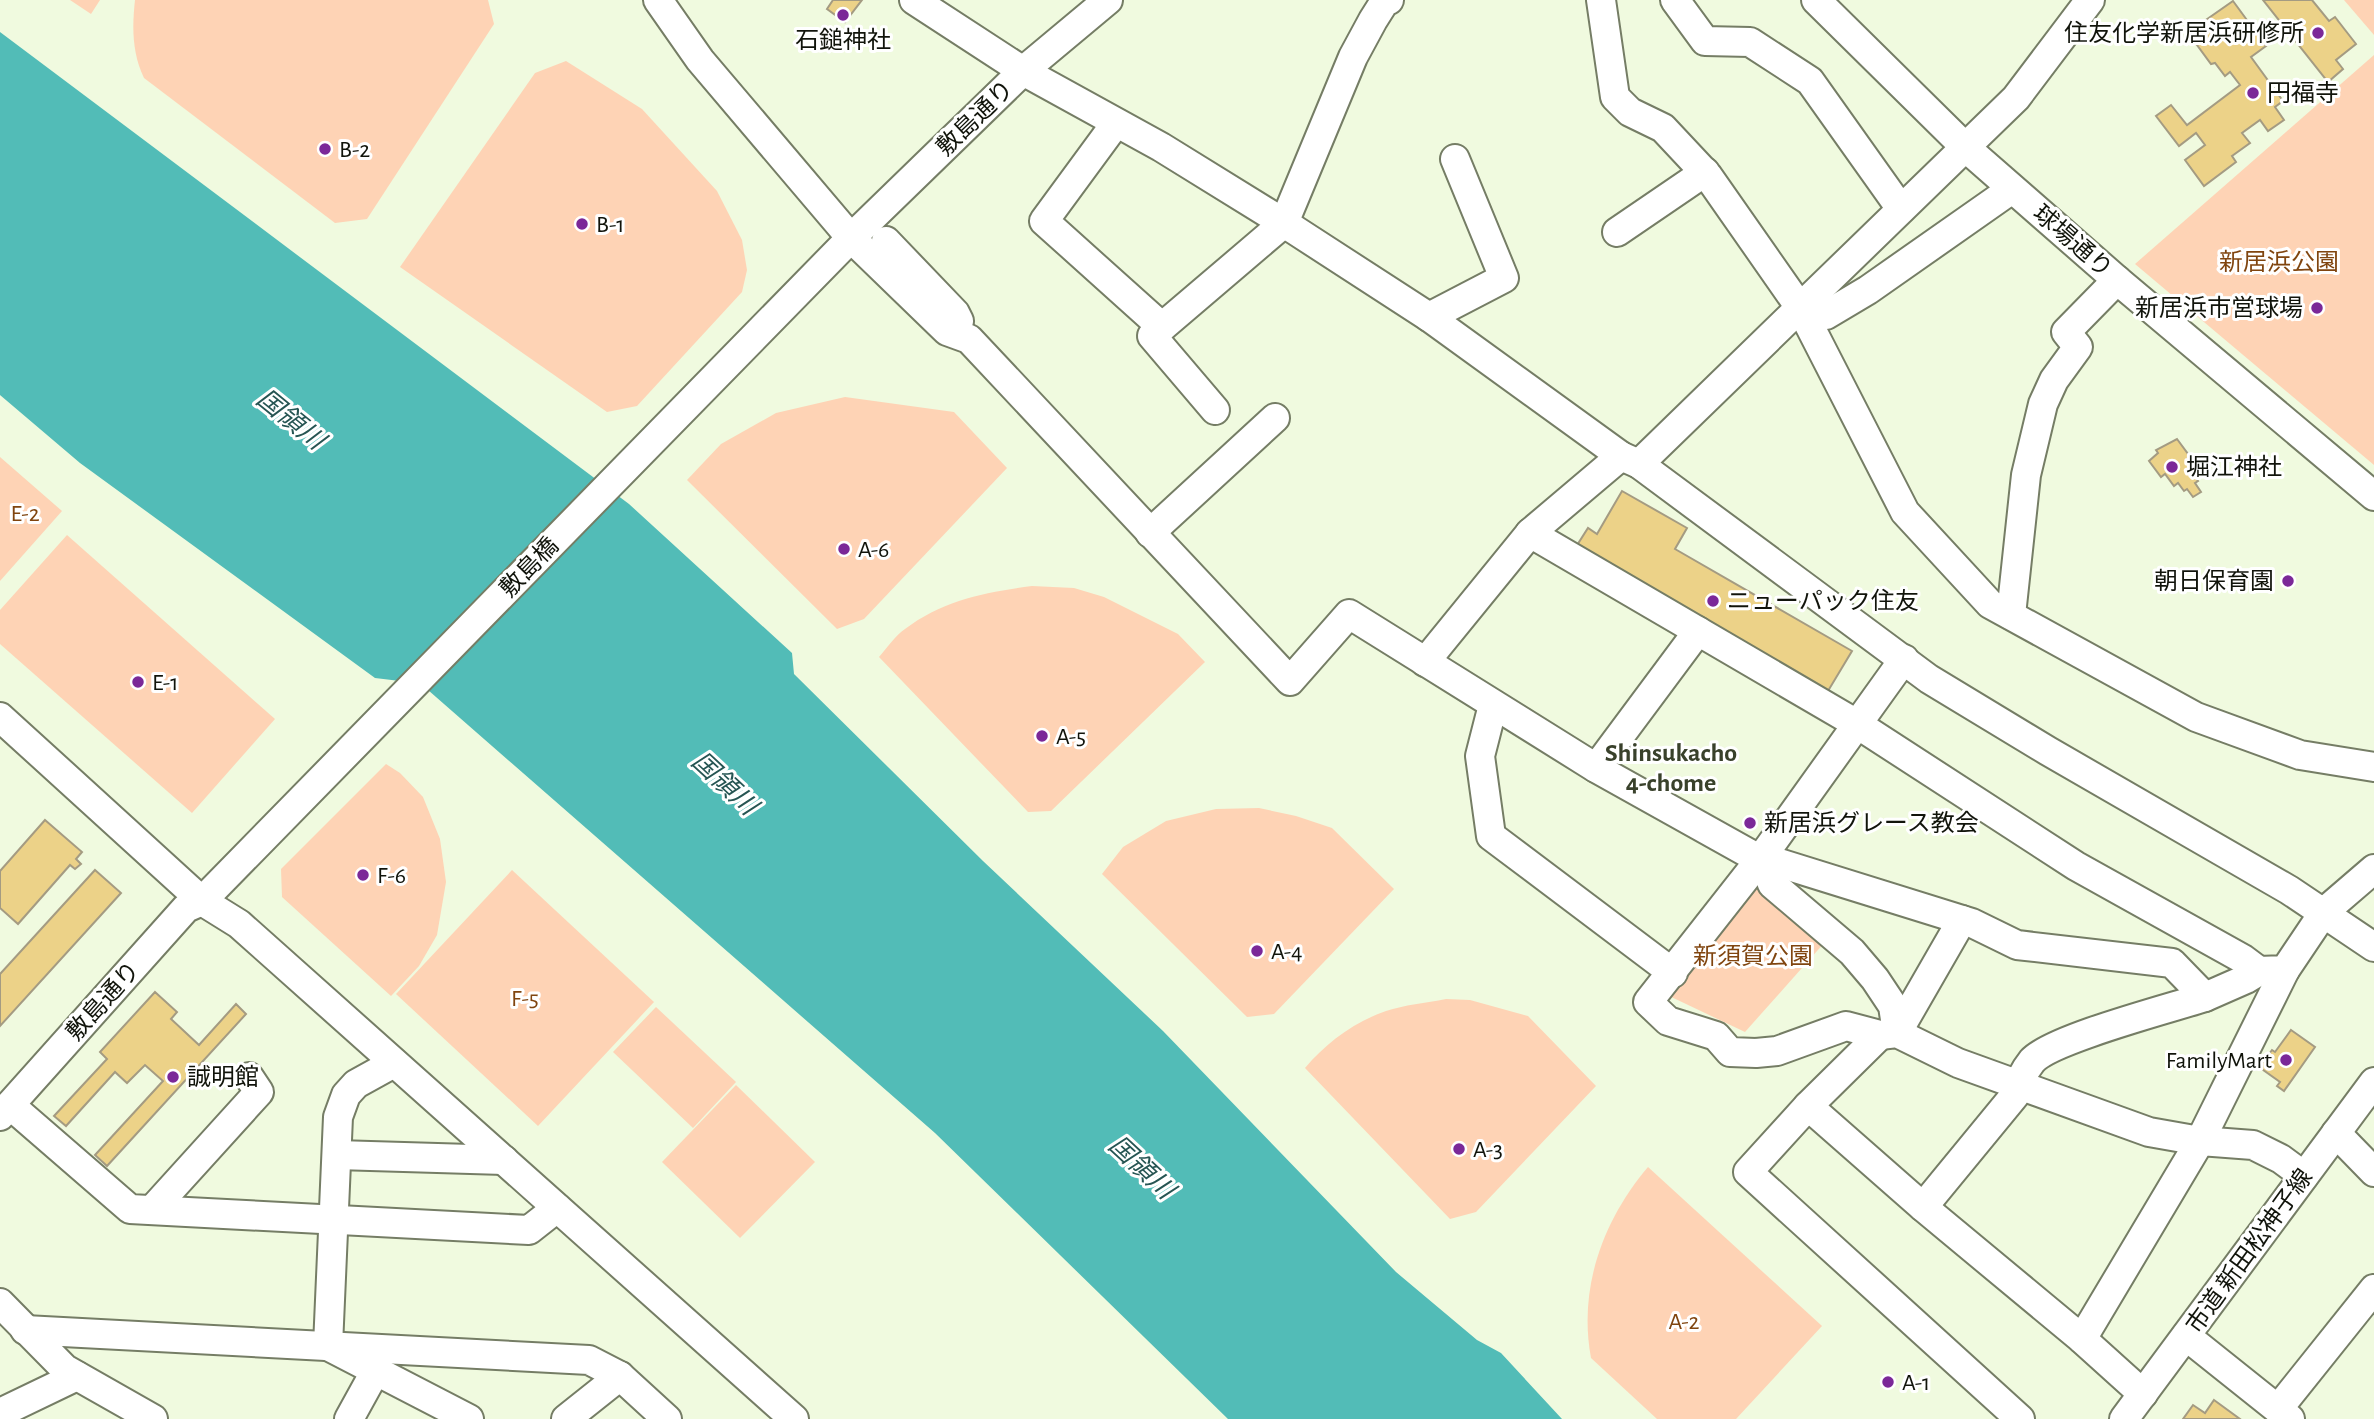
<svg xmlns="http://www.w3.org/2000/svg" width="2374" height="1419" viewBox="0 0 2374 1419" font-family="'Alegreya Sans','Noto Sans JP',sans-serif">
<rect width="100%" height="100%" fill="#f0fadf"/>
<g fill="#fed3b5">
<polygon points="70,0 100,0 91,14"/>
<path d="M135,0H488L494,24L367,219L335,223L144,78C132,53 132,27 135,0Z"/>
<polygon points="2344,0 2374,0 2374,35"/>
<polygon points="2374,55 2374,465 2135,264"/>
<polygon points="566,61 642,109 717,191 742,240 747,270 742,292 637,406 607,412 400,267 535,73"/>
<polygon points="845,397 954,412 1007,468 864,619 837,629 687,480 721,444 776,413"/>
<polygon points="0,457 62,511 0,581"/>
<polygon points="67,535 275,719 192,813 0,644 0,610"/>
<path d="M1032,586L1074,588L1104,597L1178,634L1205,662L1051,811L1028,812L879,657C887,648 895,636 905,629C943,600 986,592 1032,586Z"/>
<polygon points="386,764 400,773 423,797 440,839 446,882 437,935 419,966 391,996 282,897 281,869"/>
<polygon points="1259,808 1296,816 1332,828 1394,889 1274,1014 1247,1017 1102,874 1123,847 1166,821 1216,809"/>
<polygon points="512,870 654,1002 538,1126 396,994"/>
<polygon points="1759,884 1825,942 1745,1032 1665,994"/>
<path d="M1446,999L1470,1000L1528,1016L1596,1086L1476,1212L1450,1219L1305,1068C1326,1043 1354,1022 1386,1011C1404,1005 1426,1003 1446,999Z"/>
<polygon points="656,1007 736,1082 693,1128 613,1052"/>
<polygon points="736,1085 815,1162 740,1238 662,1162"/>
<path d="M1648,1167L1822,1326L1736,1419H1657L1591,1358C1578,1288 1603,1220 1648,1167Z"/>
</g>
<polygon fill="#52bcb7" points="0,32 629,504 792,653 794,674 983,861 1163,1031 1396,1272 1477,1340 1501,1353 1562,1419 1228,1419 935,1133 428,690 400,681 375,678 80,463 0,395"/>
<g fill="#ecd288" stroke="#a49b82" stroke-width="2">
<polygon points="833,0 862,0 845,22 827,9"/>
<polygon points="2263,0 2312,0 2329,21 2335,17 2356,44 2336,60 2343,69 2328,82"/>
<polygon points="2233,1 2266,46 2251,57 2283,101 2275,107 2284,120 2268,131 2260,120 2242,133 2250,143 2232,156 2236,162 2204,186 2185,160 2205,145 2196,133 2179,146 2156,116 2171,105 2187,125 2240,85 2230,72 2225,76 2215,63 2211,64 2197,45 2202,42 2193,29"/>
<polygon points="2177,439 2191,458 2187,460 2196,472 2193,474 2198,481 2195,483 2201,492 2193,497 2187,489 2184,491 2178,483 2174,486 2165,474 2161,477 2149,461 2158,453 2156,450"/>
<polygon points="1622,491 1687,528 1675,549 1852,651 1825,696 1574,550 1588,528 1597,534"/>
<polygon points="45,820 82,852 76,859 81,864 75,869 70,865 18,924 0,908 0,871"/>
<polygon points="95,870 121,893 0,1026 0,974"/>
<polygon points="155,992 177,1012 171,1019 199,1045 236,1004 246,1014 107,1166 95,1155 163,1081 145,1065 127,1083 115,1072 66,1126 54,1116 107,1059 100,1052"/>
<polygon points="2291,1030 2315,1047 2284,1091 2277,1086 2280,1082 2259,1067 2272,1050 2275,1052"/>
<polygon points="2214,1400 2240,1419 2183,1419 2193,1405 2205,1413"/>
</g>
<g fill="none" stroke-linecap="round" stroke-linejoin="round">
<g stroke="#757d65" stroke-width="32">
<g id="minor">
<polyline points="658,0 700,60 851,238 947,331 969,339 1290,681 1349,614 1596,768 1750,854 1972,923 2017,945 2172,963 2205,997 2246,979 2259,971 2285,970 2324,912 2374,869"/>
<polyline points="914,0 1023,71 1161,147 1284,223 1429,317 1621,456 1639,464 1929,679 2048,751 2289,890 2374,947"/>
<polyline points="1601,0 1615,97 1630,112 1663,128 1708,176 1801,309 1905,512 1990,604 2196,717 2300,755 2374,767"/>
<polyline points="1675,0 1705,41 1750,42 1810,81 1901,209"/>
<polyline points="1816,0 1965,147 2117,280 2374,496"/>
<polyline points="1116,123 1044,221 1162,327 1284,223 1353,57 1373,20 1385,1 1389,0"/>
<polyline points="1617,232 1705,172"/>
<polyline points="886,241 955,313 959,321"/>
<polyline points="1429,317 1504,278 1455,159"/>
<polyline points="1807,318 1826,315 1868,290 2012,189"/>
<polyline points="1162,327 1152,336 1215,410"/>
<polyline points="1639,464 2016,98 2090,0"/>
<polyline points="1150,533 1275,418"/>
<polyline points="1530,533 1621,456"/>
<polyline points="2011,615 2026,475 2043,404 2054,380 2078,347 2066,332 2117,280"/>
<polyline points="1904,659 1762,857 1648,1002 1668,1021 1716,1036 1730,1052 1756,1053 1777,1051 1846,1026 1880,1035 1897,1033 1958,1063 2149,1132 2200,1141 2253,1145 2281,1159 2304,1176"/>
<polyline points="1425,662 1530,533 1857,724 2076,866 2243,959 2259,971"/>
<polyline points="1493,705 1480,756 1491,836 1673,973"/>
<polyline points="0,717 202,901 239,924 794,1419"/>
<polyline points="1596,768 1698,631"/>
<polyline points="1762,857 1772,884 1852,952 1875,979 1893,1006 1897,1033"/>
<polyline points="1897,1033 1962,920"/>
<polyline points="394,1063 356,1084 346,1095 338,1117 328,1346 469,1419"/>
<polyline points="10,1105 130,1209 529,1230 557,1208"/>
<polyline points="1808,1106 1880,1035"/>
<polyline points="0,1116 186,908 202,901 851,238 1023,71 1108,0"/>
<polyline points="2336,1133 2374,1172"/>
<polyline points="337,1155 504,1160"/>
<path d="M1923,1207L2015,1095C2018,1084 2024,1071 2032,1061C2051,1039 2171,1008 2205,997"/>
<polyline points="152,1210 259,1092 249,1077"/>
<polyline points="0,1303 65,1369 153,1419"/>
<polyline points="25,1330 589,1360 620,1376 667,1419"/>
<polyline points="2186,1336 2290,1419"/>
<polyline points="2082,1339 2143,1394"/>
<polyline points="2278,1409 2374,1289"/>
<polyline points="0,1413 77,1376"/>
<polyline points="349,1419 376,1370"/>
<polyline points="566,1419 620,1376"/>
<polyline points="2020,1419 1748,1172 1808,1106 1923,1207 2082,1339 2200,1141 2285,970"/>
<polyline points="2124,1419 2374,1082"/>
</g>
</g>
<use href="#minor" stroke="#fff" stroke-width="28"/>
</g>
<g fill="#7b2898" stroke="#fff" stroke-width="2.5">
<circle cx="843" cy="15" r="7"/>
<circle cx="2318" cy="33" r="7"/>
<circle cx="2253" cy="93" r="7"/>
<circle cx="325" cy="149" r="7"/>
<circle cx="582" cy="224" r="7"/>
<circle cx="2317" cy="308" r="7"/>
<circle cx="2172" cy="467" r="7"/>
<circle cx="844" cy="549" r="7"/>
<circle cx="2288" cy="581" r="7"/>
<circle cx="1713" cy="601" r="7"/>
<circle cx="138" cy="682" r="7"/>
<circle cx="1042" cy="736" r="7"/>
<circle cx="1750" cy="823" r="7"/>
<circle cx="363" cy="875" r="7"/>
<circle cx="1257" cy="951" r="7"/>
<circle cx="2286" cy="1060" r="7"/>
<circle cx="173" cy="1077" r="7"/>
<circle cx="1459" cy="1149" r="7"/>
<circle cx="1888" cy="1382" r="7"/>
</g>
<g text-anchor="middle" stroke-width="6" stroke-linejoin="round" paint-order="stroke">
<g font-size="24" fill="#11140b" stroke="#fff" text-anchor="start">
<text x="2304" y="41" text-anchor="end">住友化学新居浜研修所</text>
<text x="843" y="48" text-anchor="middle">石鎚神社</text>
<text x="2267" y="101">円福寺</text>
<text x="339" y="157">B-2</text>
<text x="596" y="232">B-1</text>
<text x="2303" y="316" text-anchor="end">新居浜市営球場</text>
<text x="2186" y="475">堀江神社</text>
<text x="858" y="557">A-6</text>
<text x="2274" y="589" text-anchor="end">朝日保育園</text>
<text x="1727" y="609">ニューパック住友</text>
<text x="152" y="690">E-1</text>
<text x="1056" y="744">A-5</text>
<text x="1764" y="831">新居浜グレース教会</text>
<text x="377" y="883">F-6</text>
<text x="1271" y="959">A-4</text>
<text x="2272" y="1068" text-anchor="end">FamilyMart</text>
<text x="187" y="1085">誠明館</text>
<text x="1473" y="1157">A-3</text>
<text x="1902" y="1390">A-1</text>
</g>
<g font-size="24" fill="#11140b" stroke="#fff">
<text transform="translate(975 118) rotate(-44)" y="8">敷島通り</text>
<text transform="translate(2073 241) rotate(41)" y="8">球場通り</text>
<text transform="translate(529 567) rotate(-46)" y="8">敷島橋</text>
<text transform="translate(103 1001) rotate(-48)" y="8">敷島通り</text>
<text transform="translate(2249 1251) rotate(-54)" y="8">市道 新田松神子線</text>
</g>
<g font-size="24" fill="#80450f" stroke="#fff">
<text x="2279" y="270">新居浜公園</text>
<text x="25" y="521">E-2</text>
<text x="1753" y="964">新須賀公園</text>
<text x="525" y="1006">F-5</text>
<text x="1684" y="1329">A-2</text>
</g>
<g font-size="26" font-style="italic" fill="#265553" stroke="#fff">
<text transform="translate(291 419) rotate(39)" y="9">国領川</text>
<text transform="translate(725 783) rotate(43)" y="9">国領川</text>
<text transform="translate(1142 1167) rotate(43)" y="9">国領川</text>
</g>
<g font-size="26" font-weight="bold" fill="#39412b" stroke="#fff">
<text x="1671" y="761">Shinsukacho<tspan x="1671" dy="30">4-chome</tspan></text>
</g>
</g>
</svg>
